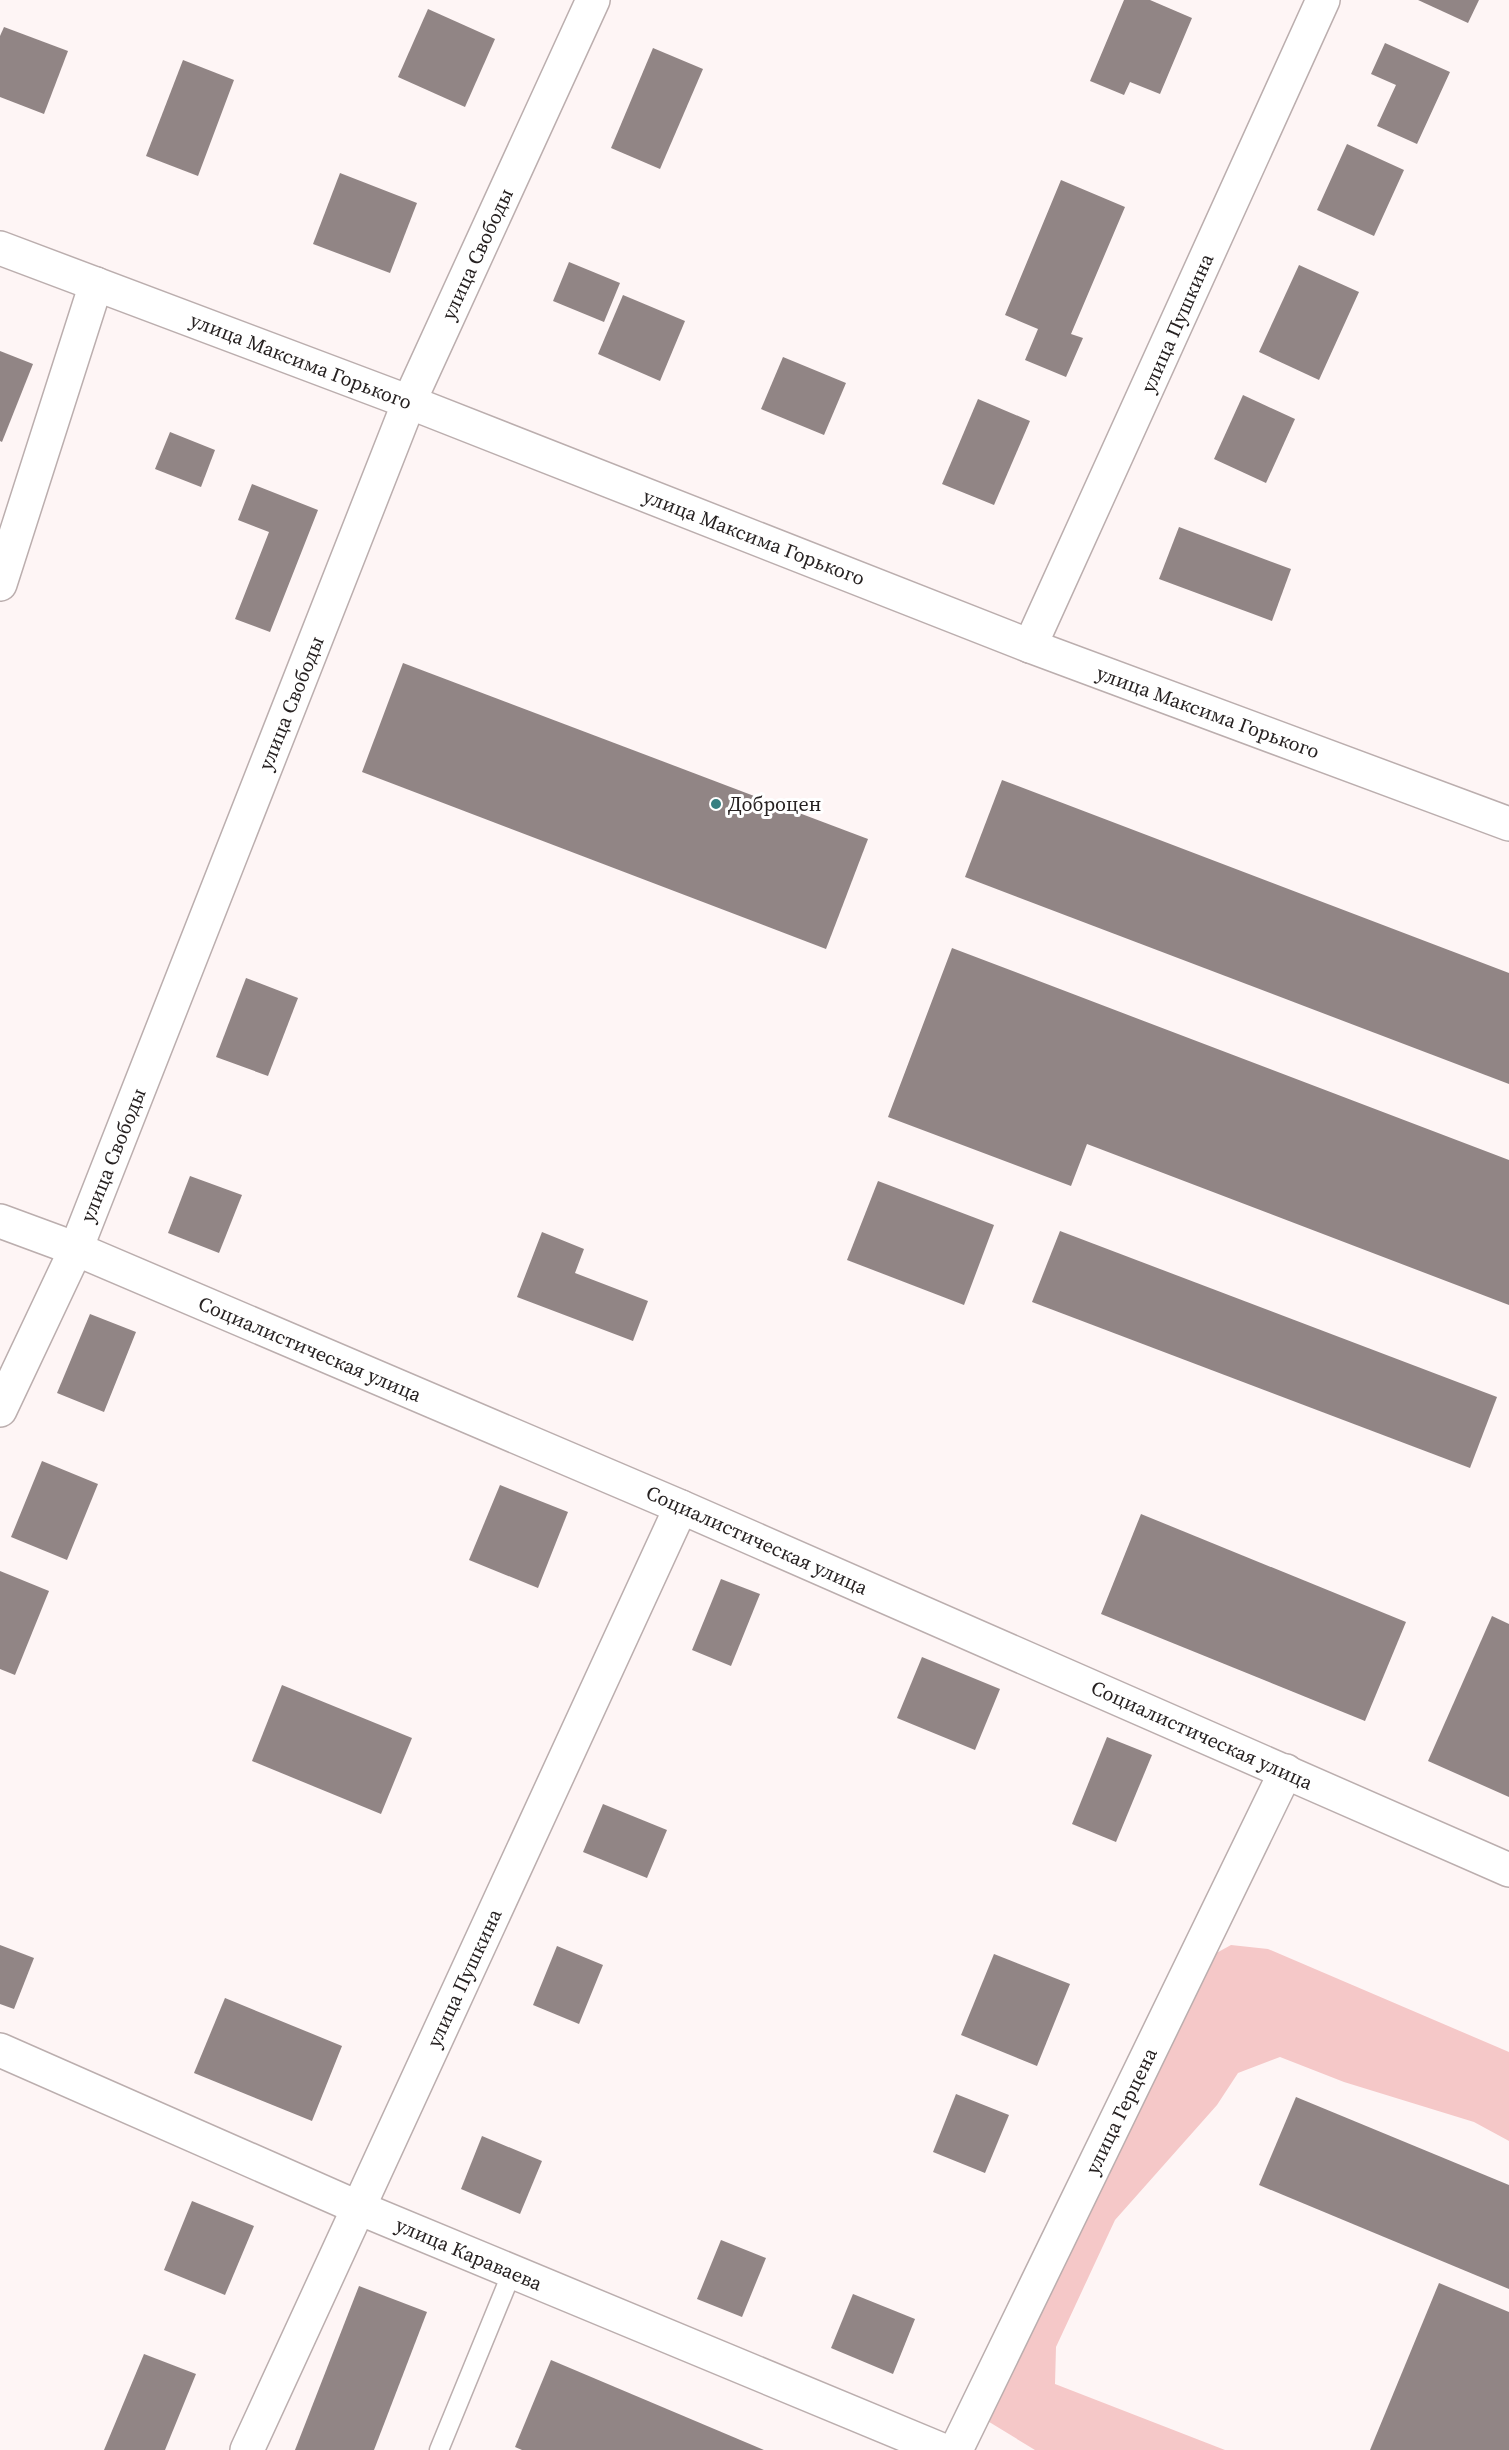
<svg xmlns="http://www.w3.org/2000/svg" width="1509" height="2450" viewBox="0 0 1509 2450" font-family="'Source Serif 4',serif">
<rect width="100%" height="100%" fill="#fef5f5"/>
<polygon fill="#f5c8c8" points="1231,1945 1268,1949 1509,2052 1509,2141 1474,2122 1344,2082 1280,2057 1238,2073 1217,2105 1115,2220 1056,2347 1055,2384 1225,2450 1035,2450 981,2417 1200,1962"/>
<g fill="#918585">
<polygon points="1124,0 1150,0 1192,18 1160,94 1130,82 1124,95 1090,81"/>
<polygon points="1418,0 1479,0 1468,23"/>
<polygon points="428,9 495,39 465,107 398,77"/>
<polygon points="4,27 68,51 44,114 0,97 0,36"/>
<polygon points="1385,43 1450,72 1417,144 1377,126 1396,85 1371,74"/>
<polygon points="653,48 703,69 660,169 611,148"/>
<polygon points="183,60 234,80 198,176 146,156"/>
<polygon points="1347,144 1404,170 1374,236 1317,210"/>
<polygon points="340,173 417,203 390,273 313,244"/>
<polygon points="1061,180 1125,207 1071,334 1083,338 1066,377 1025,360 1038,329 1005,315"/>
<polygon points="569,262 620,283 604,322 553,301"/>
<polygon points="1299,265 1359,292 1319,380 1259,352"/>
<polygon points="623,295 685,321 660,381 598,354"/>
<polygon points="0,351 33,364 2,442 0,441"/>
<polygon points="783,357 846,383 824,435 761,409"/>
<polygon points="1243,395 1295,419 1266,483 1214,459"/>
<polygon points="978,399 1030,421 994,505 942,484"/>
<polygon points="170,432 215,450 201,487 155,469"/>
<polygon points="252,484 318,510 270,632 235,619 269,532 238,520"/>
<polygon points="1179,527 1291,569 1272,621 1159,579"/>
<polygon points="403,663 868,839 826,949 362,772"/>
<polygon points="1002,780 1509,973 1509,1084 965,877"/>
<polygon points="952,948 1509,1160 1509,1305 1087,1144 1071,1186 888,1117"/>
<polygon points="246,978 298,998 268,1076 216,1057"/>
<polygon points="190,1176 242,1195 219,1253 168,1233"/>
<polygon points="878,1181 994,1225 964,1305 847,1260"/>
<polygon points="1060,1231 1497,1397 1470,1468 1032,1302"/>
<polygon points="542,1232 584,1249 575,1273 648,1301 633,1341 517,1297"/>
<polygon points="90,1314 136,1332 104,1412 57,1393"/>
<polygon points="42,1461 98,1484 67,1560 11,1537"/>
<polygon points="500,1485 568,1512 538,1588 469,1560"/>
<polygon points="1141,1514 1406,1622 1365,1721 1101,1614"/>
<polygon points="0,1571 49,1591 15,1675 0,1669"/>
<polygon points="721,1579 760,1594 731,1666 692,1650"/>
<polygon points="1492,1616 1509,1624 1509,1797 1428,1761"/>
<polygon points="922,1657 1000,1689 975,1750 897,1718"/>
<polygon points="282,1685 412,1738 381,1814 252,1761"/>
<polygon points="1107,1737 1152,1755 1116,1842 1072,1824"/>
<polygon points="603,1804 667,1830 647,1878 583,1852"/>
<polygon points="0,1945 34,1958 14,2009 0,2004"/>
<polygon points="557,1946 603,1965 579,2024 533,2005"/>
<polygon points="994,1954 1070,1984 1037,2066 961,2035"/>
<polygon points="225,1998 342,2046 312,2121 194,2073"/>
<polygon points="956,2094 1009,2115 985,2173 933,2152"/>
<polygon points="1296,2097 1509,2185 1509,2289 1259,2185"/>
<polygon points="482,2136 542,2161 520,2214 461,2189"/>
<polygon points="192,2201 254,2226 225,2295 164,2270"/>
<polygon points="721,2240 766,2258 742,2317 697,2299"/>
<polygon points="1439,2283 1509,2312 1509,2450 1370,2450"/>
<polygon points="359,2286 427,2312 374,2450 295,2450"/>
<polygon points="853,2294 915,2319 893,2374 831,2348"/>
<polygon points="144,2354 196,2374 165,2450 104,2450"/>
<polygon points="551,2360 764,2450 522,2450 515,2447"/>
</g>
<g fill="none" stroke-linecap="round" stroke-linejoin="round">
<g stroke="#bbaeae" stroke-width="21">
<polyline id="service" points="439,2450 512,2272"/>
</g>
<g stroke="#bbaeae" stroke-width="36">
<g id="minor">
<polyline points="0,584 96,284"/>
<polyline points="1030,646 1323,0"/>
<polyline points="0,1221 76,1249 681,1507 1509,1870"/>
<polyline points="0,1410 76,1249 409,402 593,0"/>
<polyline points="0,2050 359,2208 942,2450"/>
<polyline points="247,2450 681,1507"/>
<polyline points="956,2450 1286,1771"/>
</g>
</g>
<g stroke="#bbaeae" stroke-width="36">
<polyline id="tertiary" points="0,248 409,402 1030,646 1509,824"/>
</g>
<use href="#service" stroke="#fff" stroke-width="18"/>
<use href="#minor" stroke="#fff" stroke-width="33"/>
<use href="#tertiary" stroke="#fff" stroke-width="33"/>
</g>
<circle fill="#367f81" stroke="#fff" stroke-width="2" cx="716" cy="804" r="6"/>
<g text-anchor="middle" stroke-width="6" stroke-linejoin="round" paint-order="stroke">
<g font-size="20" fill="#262121" stroke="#fff">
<text transform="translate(477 254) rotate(-65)" y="7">улица Свободы</text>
<text transform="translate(1177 323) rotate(-66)" y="7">улица Пушкина</text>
<text transform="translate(301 361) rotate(21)" y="7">улица Максима Горького</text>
<text transform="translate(754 537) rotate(21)" y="7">улица Максима Горького</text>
<text transform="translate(291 703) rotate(-68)" y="7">улица Свободы</text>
<text transform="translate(1208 712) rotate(20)" y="7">улица Максима Горького</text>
<text transform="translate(113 1155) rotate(-68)" y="7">улица Свободы</text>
<text transform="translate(310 1349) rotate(23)" y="7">Социалистическая улица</text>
<text transform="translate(757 1540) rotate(24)" y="7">Социалистическая улица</text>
<text transform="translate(1202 1735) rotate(24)" y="7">Социалистическая улица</text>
<text transform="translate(464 1978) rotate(-65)" y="7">улица Пушкина</text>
<text transform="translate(1121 2111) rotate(-64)" y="7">улица Герцена</text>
<text transform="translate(469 2254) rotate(23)" y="7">улица Караваева</text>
</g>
<g font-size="20" fill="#262121" stroke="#fff" text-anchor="start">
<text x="728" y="811">Доброцен</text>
</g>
</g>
</svg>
